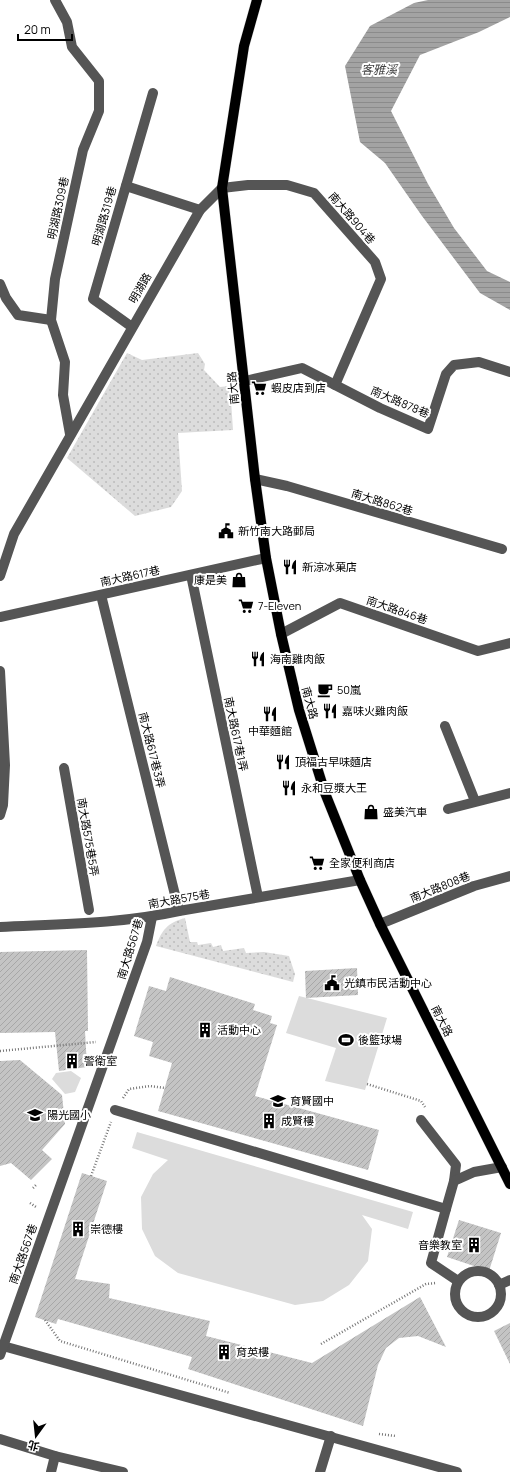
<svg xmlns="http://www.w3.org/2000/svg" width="510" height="1472" viewBox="0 0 510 1472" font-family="Manrope,'Noto Sans TC',sans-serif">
<defs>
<pattern id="garden-dots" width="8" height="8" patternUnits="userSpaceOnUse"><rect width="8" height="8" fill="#dcdcdc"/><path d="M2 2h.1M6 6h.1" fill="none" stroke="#bbb" stroke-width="1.8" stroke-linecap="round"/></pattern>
<pattern id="water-rules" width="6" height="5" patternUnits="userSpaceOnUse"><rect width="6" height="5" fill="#a3a3a3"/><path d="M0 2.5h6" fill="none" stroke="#8b8b8b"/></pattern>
<pattern id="building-hatch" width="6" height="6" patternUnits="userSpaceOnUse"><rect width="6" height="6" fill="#c4c4c4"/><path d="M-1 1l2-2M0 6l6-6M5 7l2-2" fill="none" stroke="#a7a7a7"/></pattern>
</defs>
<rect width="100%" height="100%" fill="#fff"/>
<g fill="#dcdcdc">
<polygon points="299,996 387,1018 365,1090 325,1081 336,1048 286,1033"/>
<polygon points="71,1071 81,1078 75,1092 65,1094 52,1079 56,1073"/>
<polygon points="137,1132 413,1212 408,1229 362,1215 372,1229 368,1261 349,1285 323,1301 295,1305 178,1273 155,1256 142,1229 141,1197 153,1174 168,1160 132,1148"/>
</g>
<g fill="url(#garden-dots)">
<polygon points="127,353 142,360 198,353 205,364 204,370 220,387 230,386 233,430 178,433 182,491 171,507 135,516 67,458"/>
<path d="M185,918L190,942H197L198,945L211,943L213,947L221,945L223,951L244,948L246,953L264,952L289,956L295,974L293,982L156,946C162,930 167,923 185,918Z"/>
</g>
<polygon fill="url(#water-rules)" points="428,0 510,0 510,17 479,32 420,55 391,111 428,184 454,228 487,271 510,282 510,310 480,293 422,216 385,163 360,142 345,66 370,26 414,3"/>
<g fill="url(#building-hatch)">
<polygon points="87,950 88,1031 85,1031 87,1067 59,1071 55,1032 0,1033 0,952"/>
<polygon points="357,968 358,995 306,998 305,971"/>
<polygon points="170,977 255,1004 253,1010 272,1016 270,1023 277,1025 255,1096 379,1130 368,1170 158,1111 172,1063 149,1056 153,1042 134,1036 149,986 166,991"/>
<polygon points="20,1060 62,1095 65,1124 42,1150 52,1159 31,1180 11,1163 0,1166 0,1061"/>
<polygon points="82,1173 107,1181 75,1279 110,1284 109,1298 210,1321 206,1336 312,1363 420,1297 446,1347 418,1336 399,1338 386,1348 378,1365 363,1426 188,1369 192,1357 58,1319 56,1324 35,1317"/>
<polygon points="459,1220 501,1233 489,1271 447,1257"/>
<polygon points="510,1323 510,1364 494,1331"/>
</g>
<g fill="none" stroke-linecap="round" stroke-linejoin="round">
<g stroke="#dbdbdb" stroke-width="11">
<polyline id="major" points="257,0 244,46 222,188 255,479 266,558 281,634 299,710 325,793 360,880 380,924 510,1184"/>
</g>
<g stroke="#777" stroke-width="2.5" stroke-dasharray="1 2" stroke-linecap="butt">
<polyline points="0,1051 96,1042"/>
<polyline points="367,1084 421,1101 425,1107"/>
<polyline points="123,1098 129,1089 150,1086 165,1088"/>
<polyline points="91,1176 111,1122"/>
<polyline points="33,1188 37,1184"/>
<polyline points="30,1203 36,1207"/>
<polyline points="45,1320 60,1341 230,1393"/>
<polyline points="321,1344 426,1284 436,1283"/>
<polyline points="379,1434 396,1436"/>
</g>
<g stroke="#555" stroke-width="10">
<polyline points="55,0 67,22 72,47 99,81 99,111 83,150 55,279 51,320 65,362 63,395 70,434"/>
<polyline points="126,186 200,210"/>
<polyline points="0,284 6,298 18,315 51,320"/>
<polyline points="132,327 93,299 153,93"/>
<polyline points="245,381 302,368 380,408 428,429 446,374 454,365 479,362 510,372"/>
<polyline points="255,479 287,486 502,549"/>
<polyline points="191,575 258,897"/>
<polyline points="0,576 14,534 200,210 222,188 248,185 287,185 314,193 375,262 381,279 335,385"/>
<polyline points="101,595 179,911"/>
<polyline points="0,617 266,558"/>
<polyline points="281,634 340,603 478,651 510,643"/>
<polyline points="0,671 5,765 3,805 0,815"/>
<polyline points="445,726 475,801"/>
<polyline points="64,768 89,910"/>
<polyline points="448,809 510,793"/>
<polyline points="380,924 474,886 510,876"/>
<path d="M0,927C60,924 120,924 179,911L360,880"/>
<polyline points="115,1110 446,1209 431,1263 458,1281"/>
<polyline points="421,1120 456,1165 454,1181"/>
<polyline points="446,1209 454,1181 474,1172 502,1167"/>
<circle cx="478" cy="1294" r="23"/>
<polyline points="499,1285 510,1280"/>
<polyline points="3,1346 457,1472"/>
<polyline points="0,1355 147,942 152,917"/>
<polyline points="0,1439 55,1456 123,1472"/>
<polyline points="51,1472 55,1456"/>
<polyline points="320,1472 331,1436"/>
</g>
<use href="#major" stroke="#000" stroke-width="10"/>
</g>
<defs>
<g id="supermarket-bare" transform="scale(1.2)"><path d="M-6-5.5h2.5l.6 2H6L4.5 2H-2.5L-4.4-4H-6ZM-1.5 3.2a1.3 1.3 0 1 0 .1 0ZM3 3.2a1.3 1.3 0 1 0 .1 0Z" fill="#000" stroke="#fff" stroke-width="2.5" paint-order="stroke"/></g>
<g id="civic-bare" transform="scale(1.2)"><path d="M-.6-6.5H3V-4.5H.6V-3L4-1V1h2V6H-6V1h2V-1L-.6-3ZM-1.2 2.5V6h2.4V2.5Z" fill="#000" stroke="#fff" stroke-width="2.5" paint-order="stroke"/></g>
<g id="restaurant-bare" transform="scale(1.2)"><path d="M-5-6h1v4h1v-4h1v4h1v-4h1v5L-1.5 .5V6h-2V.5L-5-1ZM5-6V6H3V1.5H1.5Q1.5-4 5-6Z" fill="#000" stroke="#fff" stroke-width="2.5" paint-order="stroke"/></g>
<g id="shop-bare" transform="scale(1.2)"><path d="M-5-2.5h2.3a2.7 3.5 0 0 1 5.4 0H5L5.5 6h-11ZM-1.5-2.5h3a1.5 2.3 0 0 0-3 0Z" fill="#000" stroke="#fff" stroke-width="2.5" paint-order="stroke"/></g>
<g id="cafe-bare" transform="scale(1.2)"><path d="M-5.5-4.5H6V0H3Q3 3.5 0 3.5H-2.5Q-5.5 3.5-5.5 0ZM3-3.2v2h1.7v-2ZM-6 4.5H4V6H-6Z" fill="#000" stroke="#fff" stroke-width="2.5" paint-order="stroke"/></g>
<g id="building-bare" transform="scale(1.2)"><path d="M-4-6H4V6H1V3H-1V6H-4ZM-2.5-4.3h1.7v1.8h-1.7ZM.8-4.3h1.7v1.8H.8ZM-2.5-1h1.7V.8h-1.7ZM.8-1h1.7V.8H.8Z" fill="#000" stroke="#fff" stroke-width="2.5" paint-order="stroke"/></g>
<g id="stadium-bare" transform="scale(1.2)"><path d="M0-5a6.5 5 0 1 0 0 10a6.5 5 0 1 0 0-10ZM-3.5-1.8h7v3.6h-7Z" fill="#000" stroke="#fff" stroke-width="2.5" paint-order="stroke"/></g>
<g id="school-bare" transform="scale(1.2)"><path d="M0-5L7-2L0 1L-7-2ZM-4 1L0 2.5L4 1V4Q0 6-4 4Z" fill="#000" stroke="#fff" stroke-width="2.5" paint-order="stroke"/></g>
</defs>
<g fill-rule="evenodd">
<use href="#supermarket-bare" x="259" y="388"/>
<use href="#civic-bare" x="226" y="531"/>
<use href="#restaurant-bare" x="290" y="567"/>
<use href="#shop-bare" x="239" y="580"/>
<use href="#supermarket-bare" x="246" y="606"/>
<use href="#restaurant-bare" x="258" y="659"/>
<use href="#cafe-bare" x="325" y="690"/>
<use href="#restaurant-bare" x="330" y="711"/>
<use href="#restaurant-bare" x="270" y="714"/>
<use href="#restaurant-bare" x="283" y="762"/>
<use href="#restaurant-bare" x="289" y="788"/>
<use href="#shop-bare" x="371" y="812"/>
<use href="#supermarket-bare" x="317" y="863"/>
<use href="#civic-bare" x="332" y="983"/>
<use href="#building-bare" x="205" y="1030"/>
<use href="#stadium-bare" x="346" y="1040"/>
<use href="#building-bare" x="72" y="1061"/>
<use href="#school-bare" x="278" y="1101"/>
<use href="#school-bare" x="35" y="1115"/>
<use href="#building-bare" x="269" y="1121"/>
<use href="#building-bare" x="78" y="1229"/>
<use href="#building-bare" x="474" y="1245"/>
<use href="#building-bare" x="224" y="1352"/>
</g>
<g text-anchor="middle" stroke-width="4" stroke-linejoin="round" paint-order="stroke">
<g font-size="11" fill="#000" stroke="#fff">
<text transform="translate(58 208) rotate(-78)" y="4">明湖路309巷</text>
<text transform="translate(104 216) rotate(-74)" y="4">明湖路319巷</text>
<text transform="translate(352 218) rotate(49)" y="4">南大路904巷</text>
<text transform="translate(140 288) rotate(-60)" y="4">明湖路</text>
<text transform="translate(233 388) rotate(-96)" y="4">南大路</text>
<text transform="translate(400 402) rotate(23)" y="4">南大路878巷</text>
<text transform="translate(382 502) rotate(17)" y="4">南大路862巷</text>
<text transform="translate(130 576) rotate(-12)" y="4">南大路617巷</text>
<text transform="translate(397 610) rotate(19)" y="4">南大路846巷</text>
<text transform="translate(310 703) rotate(75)" y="4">南大路</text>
<text transform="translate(236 734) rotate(78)" y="4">南大路617巷1弄</text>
<text transform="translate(152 750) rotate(76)" y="4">南大路617巷3弄</text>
<text transform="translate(88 837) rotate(80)" y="4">南大路575巷5弄</text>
<text transform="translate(440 887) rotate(-22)" y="4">南大路808巷</text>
<text transform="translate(179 899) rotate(-10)" y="4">南大路575巷</text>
<text transform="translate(130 949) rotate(-73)" y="4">南大路567巷</text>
<text transform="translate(442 1021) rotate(63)" y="4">南大路</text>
<text transform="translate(23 1254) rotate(-71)" y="4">南大路567巷</text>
</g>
<g font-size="11" fill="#000" stroke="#fff" text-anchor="start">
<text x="271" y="392">蝦皮店到店</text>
<text x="238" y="535">新竹南大路郵局</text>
<text x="302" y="571">新涼冰菓店</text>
<text x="227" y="584" text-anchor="end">康是美</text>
<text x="258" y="610">7-Eleven</text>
<text x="270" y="663">海南雞肉飯</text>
<text x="337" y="694">50嵐</text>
<text x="342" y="715">嘉味火雞肉飯</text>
<text x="270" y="735" text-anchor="middle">中華麵館</text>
<text x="295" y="766">頂福古早味麵店</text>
<text x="301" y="792">永和豆漿大王</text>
<text x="383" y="816">盛美汽車</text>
<text x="329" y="867">全家便利商店</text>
<text x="344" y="987">光鎮市民活動中心</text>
<text x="217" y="1034">活動中心</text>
<text x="358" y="1044">後籃球場</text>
<text x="84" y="1065">警衛室</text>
<text x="290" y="1105">育賢國中</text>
<text x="47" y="1119">陽光國小</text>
<text x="281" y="1125">成賢樓</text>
<text x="90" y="1233">崇德樓</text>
<text x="462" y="1249" text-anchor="end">音樂教室</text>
<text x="236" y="1356">育英樓</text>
</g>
<g font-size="12" font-style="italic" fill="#444" stroke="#fff">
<text x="379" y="74">客雅溪</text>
</g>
</g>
<g transform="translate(36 1436) rotate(195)" stroke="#ffffff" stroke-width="3" paint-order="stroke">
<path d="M0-3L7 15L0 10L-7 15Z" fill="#000000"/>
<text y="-6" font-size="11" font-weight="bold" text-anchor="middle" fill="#000000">北</text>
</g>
<path d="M18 34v6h54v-6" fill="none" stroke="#000000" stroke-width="2"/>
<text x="24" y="34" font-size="12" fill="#000000" stroke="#ffffff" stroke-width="3" paint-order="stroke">20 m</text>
</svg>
